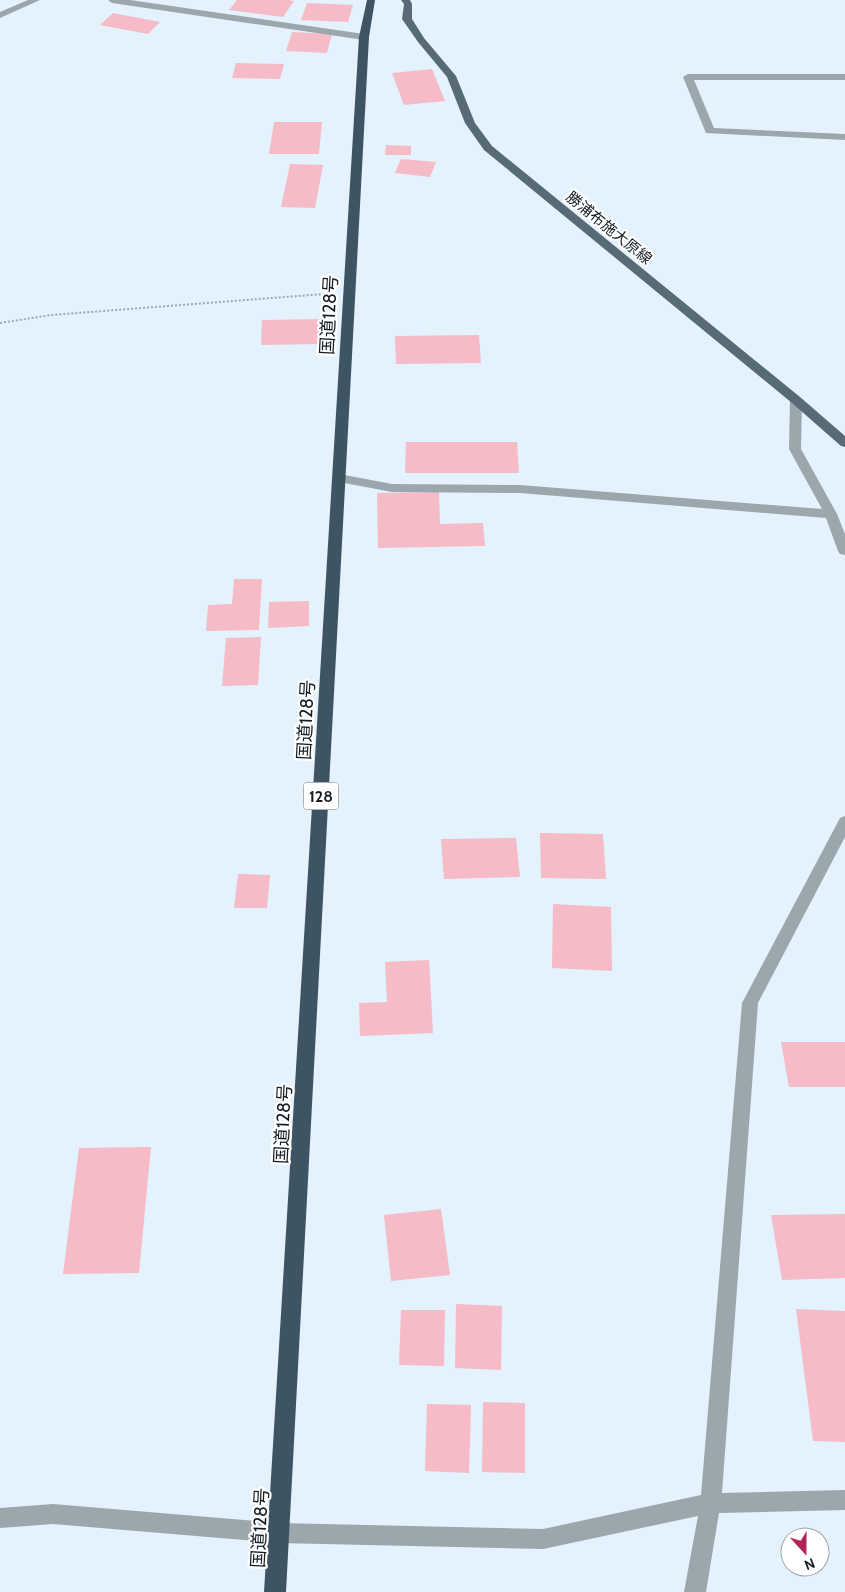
<svg xmlns="http://www.w3.org/2000/svg" width="845" height="1592" viewBox="0 0 845 1592" font-family="Cabin,'Noto Sans JP',sans-serif">
<rect width="100%" height="100%" fill="#e3f2fc"/>
<g fill="#f5bbc7">
<polygon points="237,0 289,0 294,1 283,17 229,10"/>
<polygon points="307,3 353,5 348,22 301,20"/>
<polygon points="113,13 160,22 148,34 100,25"/>
<polygon points="292,32 332,34 327,53 286,51"/>
<polygon points="236,63 284,64 280,79 232,78"/>
<polygon points="432,69 445,101 404,105 392,73"/>
<polygon points="274,122 322,122 319,154 269,154"/>
<polygon points="386,145 411,146 411,155 385,155"/>
<polygon points="401,159 436,162 430,177 395,173"/>
<polygon points="290,164 323,165 315,208 281,207"/>
<polygon points="322,319 322,344 261,345 262,320"/>
<polygon points="479,335 481,363 396,364 395,336"/>
<polygon points="406,442 517,442 519,473 405,473"/>
<polygon points="439,492 440,524 483,523 485,546 378,548 377,493"/>
<polygon points="234,579 262,579 259,630 206,631 208,605 232,604"/>
<polygon points="309,601 309,626 268,628 269,602"/>
<polygon points="261,637 258,685 222,686 226,638"/>
<polygon points="540,833 603,834 606,879 541,878"/>
<polygon points="516,838 520,877 444,879 441,839"/>
<polygon points="238,874 270,875 267,908 234,908"/>
<polygon points="553,904 611,907 612,971 552,968"/>
<polygon points="429,960 433,1033 360,1036 359,1003 387,1002 385,962"/>
<polygon points="781,1042 845,1042 845,1087 789,1087"/>
<polygon points="151,1147 139,1273 63,1274 79,1148"/>
<polygon points="441,1209 450,1275 391,1281 384,1215"/>
<polygon points="845,1214 845,1278 782,1280 771,1215"/>
<polygon points="456,1304 502,1306 501,1370 455,1368"/>
<polygon points="796,1309 845,1311 845,1442 813,1441"/>
<polygon points="401,1310 445,1310 444,1366 399,1365"/>
<polygon points="483,1402 525,1403 525,1473 482,1472"/>
<polygon points="427,1404 471,1405 469,1473 425,1471"/>
</g>
<g fill="none" stroke-linecap="round" stroke-linejoin="round">
<polyline stroke="#9ca8b1" stroke-width="2" stroke-dasharray="2 2" stroke-linecap="butt" points="0,323 51,315 324,294"/>
<g fill="#9ca6ad" fill-rule="evenodd">
<polygon points="28,0 40,0 0,18 0,12"/>
<polygon points="108,0 130,0 364,34 369,37 364,40 112,3"/>
<polygon points="688,74 845,74 845,80 694,80 714,128 845,134 845,140 706,133 683,77"/>
<polygon points="796,396 802,400 801,449 837,514 845,534 845,555 840,554 838,551 826,518 520,493 392,492 339,482 333,478 339,474 392,484 520,485 822,509 789,449 790,400"/>
<polygon points="845,816 845,837 758,1003 722,1493 845,1490 845,1510 719,1513 706,1592 684,1592 698,1516 543,1549 279,1543 53,1524 0,1528 0,1508 53,1504 279,1523 543,1529 701,1495 742,1003 840,818"/>
</g>
<polygon fill="#586a76" fill-rule="evenodd" points="401,0 410,0 412,4 412,19 424,38 456,76 475,123 492,146 800,397 845,436 845,447 841,446 792,403 484,150 465,123 447,77 418,42 402,19 404,4"/>
<polygon fill="#3f5463" fill-rule="evenodd" points="367,0 375,0 369,37 286,1592 264,1592 359,37"/>
</g>
<g text-anchor="middle" stroke-width="4.5" stroke-linejoin="round" paint-order="stroke">
<g font-size="15" fill="#151d23" stroke="#fff">
<text transform="translate(609 228) rotate(39)" y="5">勝浦布施大原線</text>
</g>
<rect fill="#fff" stroke="#5b6165" stroke-width="1" x="303.5" y="782.5" width="35" height="27" rx="4"/>
<g font-size="16" font-weight="bold" fill="#151d23">
<text x="321" y="802">128</text>
</g>
<g font-size="18" fill="#151d23" stroke="#fff">
<text transform="translate(329 315) rotate(-87)" y="6">国道128号</text>
<text transform="translate(306 720) rotate(-87)" y="6">国道128号</text>
<text transform="translate(283 1124) rotate(-87)" y="6">国道128号</text>
<text transform="translate(260 1528) rotate(-87)" y="6">国道128号</text>
</g>
</g>
<g transform="translate(805 1552) rotate(159)"><circle r="24" fill="#ffffff" stroke="#a1a5a7"/>
<path d="M0-4L9 19L0 12L-9 19Z" fill="#b22358"/>
<text y="-8" font-size="14" font-weight="bold" text-anchor="middle" fill="#151d23">N</text>
</g>
</svg>
